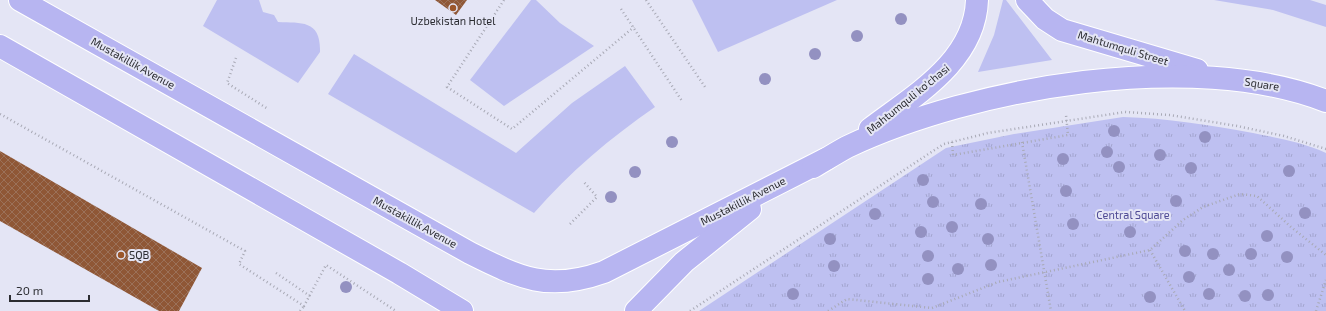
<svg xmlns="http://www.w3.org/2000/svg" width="1326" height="311" viewBox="0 0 1326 311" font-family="'Exo 2',sans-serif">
<defs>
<pattern id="park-tufts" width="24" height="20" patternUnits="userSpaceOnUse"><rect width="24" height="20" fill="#bec0f1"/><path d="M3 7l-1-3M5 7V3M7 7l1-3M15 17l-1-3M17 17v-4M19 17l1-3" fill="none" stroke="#a3a5cf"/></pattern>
<pattern id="building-cross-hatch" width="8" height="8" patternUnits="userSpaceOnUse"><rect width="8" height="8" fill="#8f5736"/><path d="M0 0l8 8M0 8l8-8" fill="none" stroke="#9b7159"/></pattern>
</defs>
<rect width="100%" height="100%" fill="#e4e5f5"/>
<g fill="#bec0f1">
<path d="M217,0H259L263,12L274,15L278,22C302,23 321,20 320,52L298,83L203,26Z"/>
<polygon points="531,0 536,0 560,23 594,46 504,106 470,80"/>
<polygon points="692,0 837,0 718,52"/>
<polygon points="1003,0 1006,0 1052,60 978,72 994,35"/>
<polygon points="1214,0 1310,0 1326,5 1326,27 1273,10"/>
<path d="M354,54L516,153L572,103L625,66L655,107C610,138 570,172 534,213L328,94Z"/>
</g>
<path fill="url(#park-tufts)" d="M1123,117C1167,118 1209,125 1253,133C1277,138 1303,142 1326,153V311H699L946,148L1014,134Z"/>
<g fill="url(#building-cross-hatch)">
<polygon points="435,0 467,0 456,15"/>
<polygon points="0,151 202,268 179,311 159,311 0,221"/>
</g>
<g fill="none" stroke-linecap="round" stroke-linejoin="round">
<g stroke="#fff" stroke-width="24">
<g id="primary">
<path d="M20,0L470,253C520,278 548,292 604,272L826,159"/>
<polyline points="1027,0 1045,19 1062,30 1197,70"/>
<polyline points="0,46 399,273 462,311"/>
<path d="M870,129C913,96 975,62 977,0"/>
<path d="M813,167C825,160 836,153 847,147C974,87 1193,49 1326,101"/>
<polyline points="636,311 684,262 750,209"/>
</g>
</g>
<g stroke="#a8a9b5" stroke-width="2.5" stroke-dasharray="1 3" stroke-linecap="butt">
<polyline points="504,0 447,87 512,129 634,27"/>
<polyline points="646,0 705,87"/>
<polyline points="621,9 682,101"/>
<polyline points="236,58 227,83 268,109"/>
<polyline points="0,114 245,251 239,264 304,306 326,265 396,311"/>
<polyline points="952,142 953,155 1068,135 1066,115"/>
<polyline points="1022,142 1051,311"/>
<polyline points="570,224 597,197 583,181"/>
<polyline points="1150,250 1185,311"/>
<polyline points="276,273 310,296"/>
<polyline points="300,311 304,306"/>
<polyline points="690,311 933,151 944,144 988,133 1125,112 1170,115 1237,126 1284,136 1326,149"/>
<polyline points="828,311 847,299 932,308 998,282 1150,250 1183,220 1203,207 1240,194 1257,196 1291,227 1326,255"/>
<polyline points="1316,311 1326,280"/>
</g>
<use href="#primary" stroke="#b7b5f1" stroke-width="22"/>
</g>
<g fill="#9391c1">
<circle cx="901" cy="19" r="6"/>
<circle cx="857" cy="36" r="6"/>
<circle cx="815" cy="54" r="6"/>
<circle cx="765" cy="79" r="6"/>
<circle cx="1114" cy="131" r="6"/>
<circle cx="1205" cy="137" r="6"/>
<circle cx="672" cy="142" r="6"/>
<circle cx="1107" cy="152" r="6"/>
<circle cx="1160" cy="155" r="6"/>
<circle cx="1063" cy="159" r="6"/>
<circle cx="1119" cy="167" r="6"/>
<circle cx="1191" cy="168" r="6"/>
<circle cx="1289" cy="171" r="6"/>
<circle cx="635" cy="172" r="6"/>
<circle cx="923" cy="180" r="6"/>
<circle cx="1066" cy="191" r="6"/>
<circle cx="611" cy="197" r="6"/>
<circle cx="1176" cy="201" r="6"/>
<circle cx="933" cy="202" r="6"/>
<circle cx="981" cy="204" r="6"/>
<circle cx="1305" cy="213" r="6"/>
<circle cx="875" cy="214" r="6"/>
<circle cx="1073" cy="224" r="6"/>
<circle cx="952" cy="227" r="6"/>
<circle cx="921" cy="232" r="6"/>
<circle cx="1130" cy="232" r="6"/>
<circle cx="1267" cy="236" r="6"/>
<circle cx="830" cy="239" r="6"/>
<circle cx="988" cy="239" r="6"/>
<circle cx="1185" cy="251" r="6"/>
<circle cx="1213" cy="254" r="6"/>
<circle cx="1251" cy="254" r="6"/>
<circle cx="928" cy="256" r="6"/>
<circle cx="1287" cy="257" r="6"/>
<circle cx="991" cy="265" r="6"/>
<circle cx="834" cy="266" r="6"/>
<circle cx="958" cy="269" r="6"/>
<circle cx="1229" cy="270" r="6"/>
<circle cx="1189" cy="277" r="6"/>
<circle cx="928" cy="279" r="6"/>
<circle cx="346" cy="287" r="6"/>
<circle cx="793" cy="294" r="6"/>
<circle cx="1209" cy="294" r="6"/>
<circle cx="1268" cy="295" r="6"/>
<circle cx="1245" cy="296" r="6"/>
<circle cx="1150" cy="297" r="6"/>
</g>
<g fill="#9b562a" stroke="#e4e5f5" stroke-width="1.5">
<circle cx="453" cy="8" r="4"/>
<circle cx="121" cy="255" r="4"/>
</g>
<g text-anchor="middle" stroke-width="4" stroke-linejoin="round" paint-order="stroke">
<g font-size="11" fill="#2b2c31" stroke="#e4e5f5">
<text x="453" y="25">Uzbekistan Hotel</text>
<text x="129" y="259" text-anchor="start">SQB</text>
</g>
<g font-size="11" fill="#2b2c31" stroke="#e4e5f5">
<text transform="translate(1123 48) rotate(17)" y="4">Mahtumquli Street</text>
<text transform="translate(133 63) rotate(29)" y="4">Mustakillik Avenue</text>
<text transform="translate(1262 84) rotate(9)" y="4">Square</text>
<text transform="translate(908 99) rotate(-39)" y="4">Mahtumquli ko'chasi</text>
<text transform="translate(743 201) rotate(-27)" y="4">Mustakillik Avenue</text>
<text transform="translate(415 222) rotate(29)" y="4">Mustakillik Avenue</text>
</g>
<g font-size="11" fill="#504c96" stroke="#e4e5f5">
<text x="1133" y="219">Central Square</text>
</g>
</g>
<path d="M10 295v6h79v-6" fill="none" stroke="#2b2c31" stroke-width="2"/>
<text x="16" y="295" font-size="12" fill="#2b2c31" stroke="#e4e5f5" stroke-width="3" paint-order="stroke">20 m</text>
</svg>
